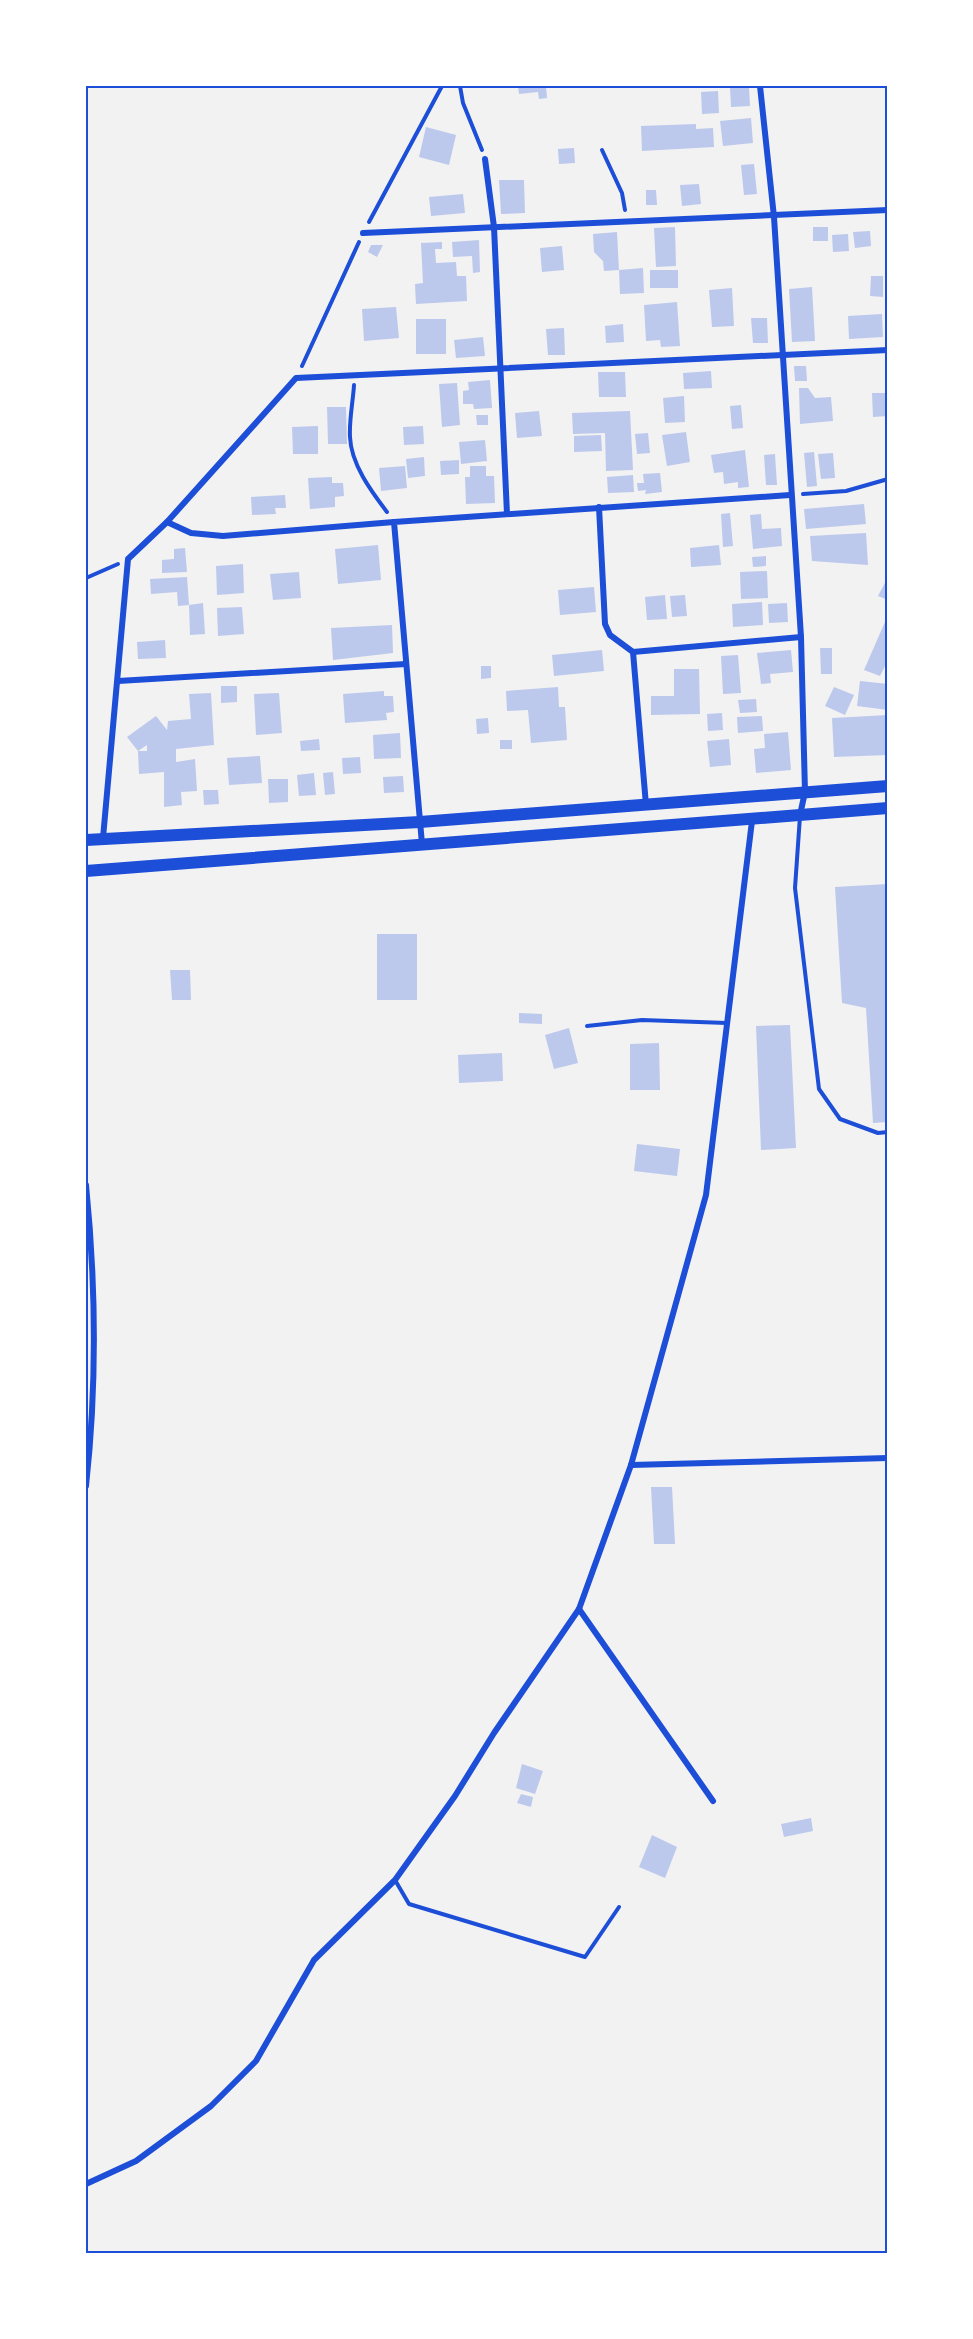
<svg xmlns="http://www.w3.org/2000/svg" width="973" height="2339" viewBox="0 0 973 2339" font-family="Arial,sans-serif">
<rect width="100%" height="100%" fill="#f2f2f2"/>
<g fill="#bdc9ec">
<polygon points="518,86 546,86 547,98 539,99 538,92 519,94"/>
<polygon points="749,86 750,106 731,107 730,87"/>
<polygon points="718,91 719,113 702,114 701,92"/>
<polygon points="751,118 753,143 723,146 720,121"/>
<polygon points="696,124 696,129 713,128 714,147 642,151 641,126"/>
<polygon points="426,127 456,135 449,165 419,157"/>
<polygon points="574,148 575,163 559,164 558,149"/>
<polygon points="754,164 757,194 744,195 741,165"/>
<polygon points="499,180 524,180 525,213 501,214"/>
<polygon points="699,184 701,204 682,206 680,185"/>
<polygon points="646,190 656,190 657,205 646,205"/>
<polygon points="463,194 465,213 431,216 429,197"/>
<polygon points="675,227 676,266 656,267 654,228"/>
<rect x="813" y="227" width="15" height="14"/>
<polygon points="870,231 871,246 855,248 853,232"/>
<polygon points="617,232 619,270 604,271 603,261 594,252 593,234"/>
<polygon points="848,234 849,251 833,252 832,235"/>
<polygon points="479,240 480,272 473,273 472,256 453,257 452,242"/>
<polygon points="442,242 442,249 435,249 436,263 456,262 457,276 466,276 467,301 416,304 415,284 423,283 421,243"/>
<polygon points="371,245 383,245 377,257 368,252"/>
<polygon points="562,246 564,270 542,272 540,248"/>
<polygon points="643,268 644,293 620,294 619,270"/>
<rect x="650" y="270" width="28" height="18"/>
<polygon points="871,276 883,276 883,297 870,296"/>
<polygon points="812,287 815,341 792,342 789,289"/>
<polygon points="732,288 734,326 712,327 709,290"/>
<polygon points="677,302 680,346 661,347 660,340 646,341 644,305"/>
<polygon points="396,307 399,338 364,341 362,309"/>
<polygon points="882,314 883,337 849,339 848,316"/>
<polygon points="751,318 767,318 768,343 753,343"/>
<rect x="416" y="319" width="30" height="35"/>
<polygon points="623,324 624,342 606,343 605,326"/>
<polygon points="564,328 565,355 548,355 546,329"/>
<polygon points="483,337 485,356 456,358 454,340"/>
<polygon points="794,366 806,366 807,381 795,381"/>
<polygon points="711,371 712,388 684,389 683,373"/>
<polygon points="598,372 625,372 626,397 599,397"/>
<polygon points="490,380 492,408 474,409 473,404 463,404 463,391 469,390 468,382"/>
<polygon points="457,383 460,425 442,427 439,384"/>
<polygon points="799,388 808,388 815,398 831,397 833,421 800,424"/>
<polygon points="872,393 888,393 888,416 873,417"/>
<polygon points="684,396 685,422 665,423 663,398"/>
<polygon points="741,405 743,428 732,429 730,406"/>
<polygon points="327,407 346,407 347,444 328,444"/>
<polygon points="539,411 542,436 517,438 515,413"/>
<polygon points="630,411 633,470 606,471 605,433 573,434 572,413"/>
<polygon points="476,415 488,415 488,425 477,425"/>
<polygon points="318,426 318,454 293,454 292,427"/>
<polygon points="423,426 424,444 404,445 403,427"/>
<polygon points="686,432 690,462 667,466 662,435"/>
<polygon points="648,433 650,453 637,454 635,434"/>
<polygon points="601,435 602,451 574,452 574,436"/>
<polygon points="485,440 487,461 461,464 459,442"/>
<polygon points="745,450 749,487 738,488 738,482 724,484 723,472 714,473 711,455"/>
<polygon points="814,452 817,486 807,487 804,453"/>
<polygon points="833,453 835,478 821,479 818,454"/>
<polygon points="775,454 777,485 766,485 764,455"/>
<polygon points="424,457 425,476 408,478 406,459"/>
<polygon points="459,460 459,474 441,475 440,461"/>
<polygon points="405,466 407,488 381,491 379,468"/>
<polygon points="470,466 486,466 486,476 494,476 495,503 466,504 465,477 470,477"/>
<polygon points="660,473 662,492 645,494 646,490 638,491 637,483 644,483 643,474"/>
<polygon points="633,475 634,492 608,493 607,477"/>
<polygon points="332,477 332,483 343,483 344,496 335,497 335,507 310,509 308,478"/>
<polygon points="285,495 286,508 275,508 276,514 252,515 251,497"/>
<polygon points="864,504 866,524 806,529 804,509"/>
<polygon points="730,513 733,546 723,547 721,514"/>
<polygon points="761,514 762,529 781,528 782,546 753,549 750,515"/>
<polygon points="866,533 868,565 812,561 810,536"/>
<polygon points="378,545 381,580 338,584 335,549"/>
<polygon points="719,545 721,565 691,567 690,548"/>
<polygon points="185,548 187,572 162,573 162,560 174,559 174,549"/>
<polygon points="766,556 766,566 753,567 752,557"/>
<polygon points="243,564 244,593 217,595 216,566"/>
<polygon points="767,571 768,598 741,599 740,572"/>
<polygon points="299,572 301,598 273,600 270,574"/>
<polygon points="187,577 189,605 203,603 205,634 190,635 189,605 178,606 177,592 151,594 150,579"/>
<polygon points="888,577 888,600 878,596"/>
<polygon points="594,587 596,612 560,615 558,590"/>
<polygon points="665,595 667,619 647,620 645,597"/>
<polygon points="685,595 687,616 672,617 670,596"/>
<polygon points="762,602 763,625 733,627 732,604"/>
<polygon points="787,603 788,622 769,623 768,604"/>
<polygon points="242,607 244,634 218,636 217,608"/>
<polygon points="888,615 888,660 880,676 864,670"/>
<polygon points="392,625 393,653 333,660 331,628"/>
<polygon points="165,640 166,658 138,659 137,642"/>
<polygon points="820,648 832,648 832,674 821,674"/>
<polygon points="602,650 604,671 554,676 552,655"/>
<polygon points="791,650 793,672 770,674 771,683 761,684 757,653"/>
<polygon points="738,655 741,693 723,694 721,656"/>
<polygon points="481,666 491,666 491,678 481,679"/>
<polygon points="674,669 699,669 700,714 651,715 651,696 674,696"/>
<polygon points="860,681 888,684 888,710 857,706"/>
<polygon points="221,686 237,686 237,702 221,703"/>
<polygon points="558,687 559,707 565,707 567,740 531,743 528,710 507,711 506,691"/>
<polygon points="834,687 854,695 845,715 825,706"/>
<polygon points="384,691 384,696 393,696 394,712 386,713 387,720 345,723 343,694"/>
<polygon points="211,693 214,745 176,749 176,762 195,759 197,791 181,792 182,805 164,807 164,772 139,774 138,751 147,751 147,745 138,751 127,737 156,716 167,730 168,721 191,719 189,694"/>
<polygon points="279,693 282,733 256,735 254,694"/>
<polygon points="756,699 757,712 740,713 738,700"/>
<polygon points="722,713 723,730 708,731 707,714"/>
<polygon points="888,715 888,755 834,757 832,718"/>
<polygon points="762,716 763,731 738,733 737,717"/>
<polygon points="488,718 489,733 477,734 476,719"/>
<polygon points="788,732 791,770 756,773 754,749 765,748 764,734"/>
<polygon points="400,733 401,758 374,759 373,735"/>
<polygon points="319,739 320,750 301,751 300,741"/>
<polygon points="729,739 731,765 710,767 707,741"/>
<rect x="500" y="740" width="12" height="9"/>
<polygon points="260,756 262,783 229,785 227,758"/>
<polygon points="360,757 361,773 343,774 342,758"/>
<polygon points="333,772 335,794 325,795 323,773"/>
<polygon points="314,773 316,795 299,796 297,775"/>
<polygon points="403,776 404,792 384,793 383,777"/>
<polygon points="268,779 288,779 288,802 269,803"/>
<polygon points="203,790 218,790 219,804 204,805"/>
<polygon points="888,884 888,1122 873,1123 866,1008 842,1003 835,887"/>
<rect x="377" y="934" width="40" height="66"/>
<polygon points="170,970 190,970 191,1000 172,1000"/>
<polygon points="519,1013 542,1014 542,1024 519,1023"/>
<polygon points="790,1025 796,1148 761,1150 756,1026"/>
<polygon points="569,1028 578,1063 554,1069 545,1035"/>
<polygon points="659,1043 660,1090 630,1090 630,1044"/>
<polygon points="502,1053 503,1081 459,1083 458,1055"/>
<polygon points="637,1144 680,1149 677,1176 634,1171"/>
<polygon points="651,1487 672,1487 675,1544 654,1544"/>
<polygon points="522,1764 543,1771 535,1794 516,1788"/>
<polygon points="521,1794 533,1797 531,1807 517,1803"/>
<polygon points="811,1818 813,1831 784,1837 781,1824"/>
<polygon points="652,1835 677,1847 665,1878 639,1867"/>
</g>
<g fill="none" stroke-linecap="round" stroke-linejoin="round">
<g stroke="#1d4ed8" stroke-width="4">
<polyline points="460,86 463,103 482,150"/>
<polyline points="602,150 622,193 625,210"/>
<polyline points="369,222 442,86"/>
<polyline points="302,366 359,242"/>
<path d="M354,385C353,402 349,420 350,437C351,464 371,491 387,512"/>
<polyline points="803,494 846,491 888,479"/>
<polyline points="86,578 118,564"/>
</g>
<g stroke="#1d4ed8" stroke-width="4">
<polyline points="800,816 795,888 819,1089 840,1119 878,1133 888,1132"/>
<polyline points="587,1026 642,1020 727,1023"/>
<polyline points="395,1880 409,1904 585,1957 619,1907"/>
</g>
<g stroke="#1d4ed8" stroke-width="6">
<polyline points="760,86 774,217 801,637 805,792 800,815"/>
<polyline points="485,159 494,227 507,514"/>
<polyline points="363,233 888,210"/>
<polyline points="599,507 605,624 610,635 633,652 646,805"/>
<polyline points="167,522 191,533 223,536 394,522"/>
<polyline points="633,652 801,637"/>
<polyline points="118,681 406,664"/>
<polyline points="103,838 128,559 167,522 296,378 888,350"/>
<polyline points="422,844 394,522 790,495"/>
<path d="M86,1185C96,1285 97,1386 86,1486"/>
<polyline points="631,1465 888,1458"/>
<polyline points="579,1609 713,1801"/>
<polyline points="86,2184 136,2161 211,2106 256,2061 314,1960 395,1880 455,1796 494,1733 579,1609 631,1465 706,1195 752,821"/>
</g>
<g stroke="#1d4ed8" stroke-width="12">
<polyline points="86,840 420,822 888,786"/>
<polyline points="86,871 888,808"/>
</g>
</g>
<rect width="973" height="2339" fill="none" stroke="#ffffff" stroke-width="174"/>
<rect x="87" y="87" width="799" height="2165" fill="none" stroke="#1d4ed8" stroke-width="2"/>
</svg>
